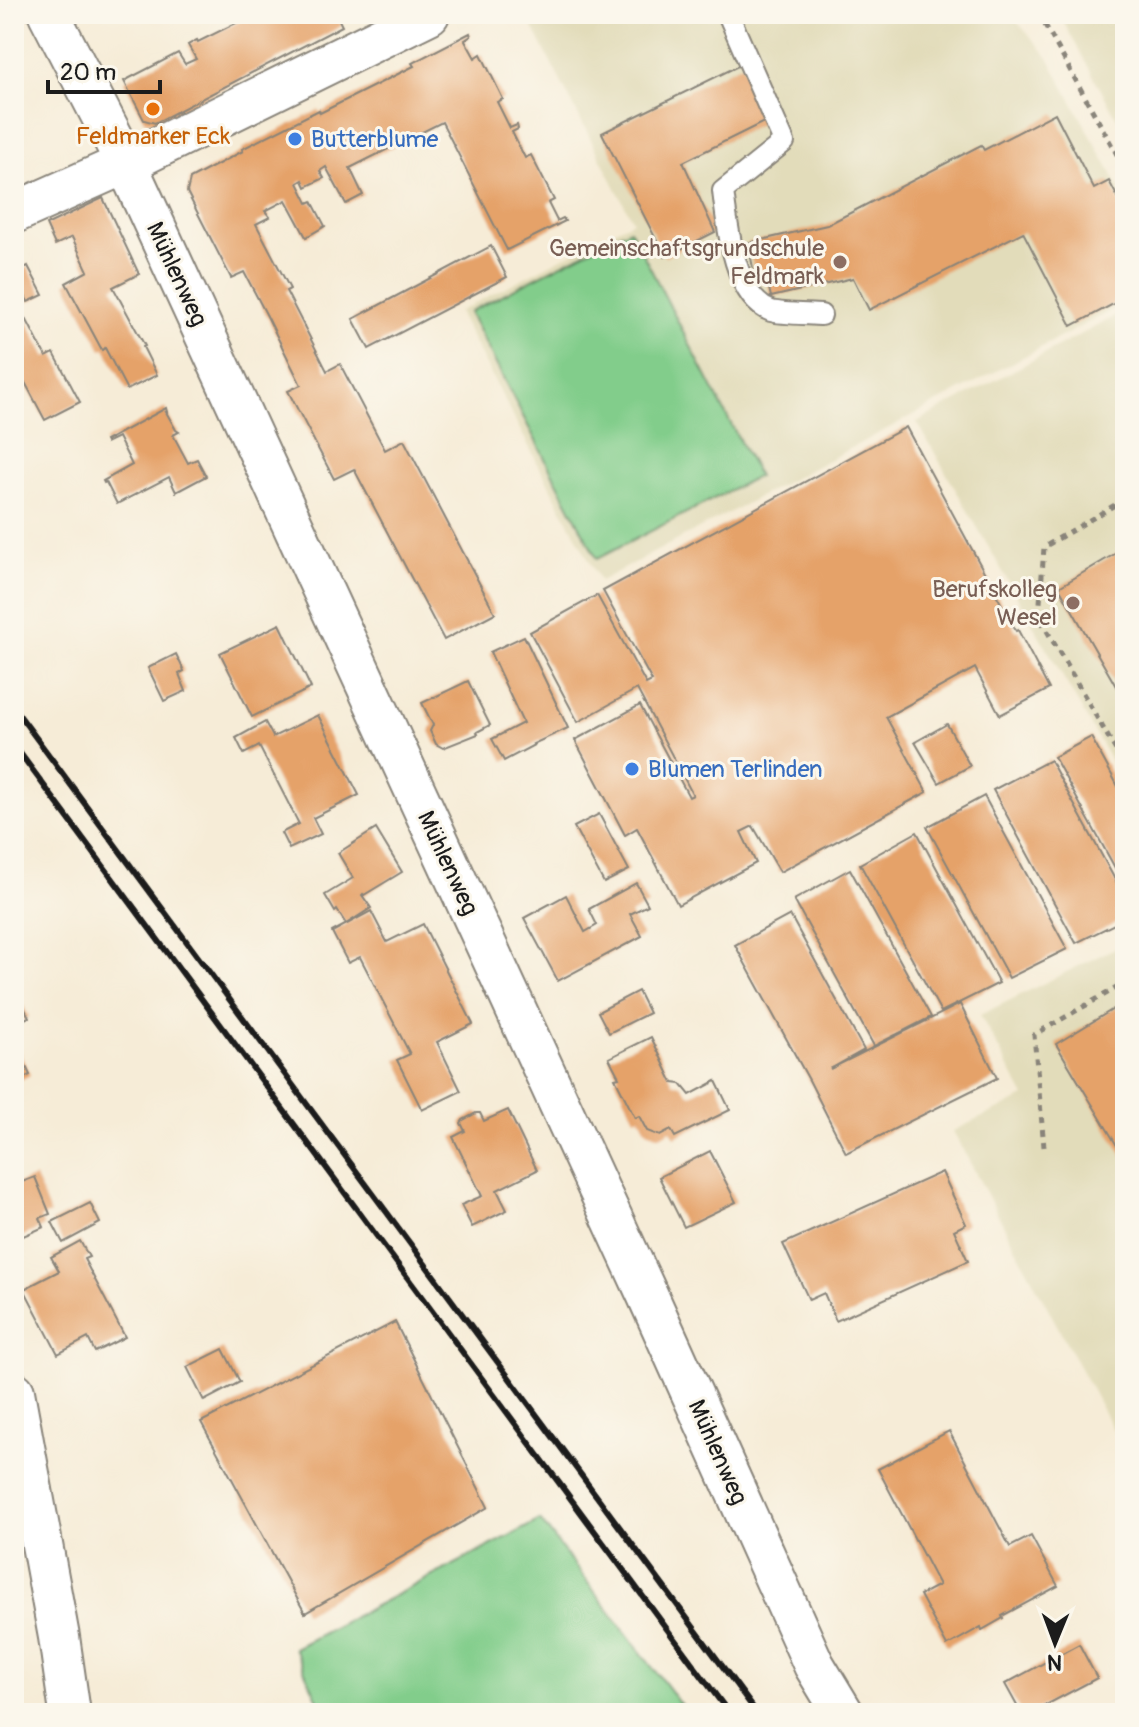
<svg xmlns="http://www.w3.org/2000/svg" width="1139" height="1727" viewBox="0 0 1139 1727" font-family="Pangolin,sans-serif">
<rect width="100%" height="100%" fill="#fbf7ec"/>
<filter id="ink" filterUnits="userSpaceOnUse"><feTurbulence type="fractalNoise" baseFrequency=".0125" numOctaves="2"/><feDisplacementMap in="SourceGraphic" scale="16" xChannelSelector="R" yChannelSelector="G"/><feConvolveMatrix kernelMatrix="1 2 1 2 8 2 1 2 1" color-interpolation-filters="sRGB"/></filter>
<filter id="wash" filterUnits="userSpaceOnUse"><feTurbulence type="fractalNoise" baseFrequency=".006" numOctaves="4" result="noise"/><feDisplacementMap in="SourceGraphic" scale="32" xChannelSelector="R" yChannelSelector="G"/><feGaussianBlur stdDeviation="1.8" result="paint"/><feColorMatrix in="noise" values="0 0 0 0 0 0 0 0 0 0 0 0 0 0 0 0 0 1.4 0 .05"/><feComposite in="paint" operator="in"/></filter>
<g filter="url(#wash)">
<rect width="100%" height="100%" fill="#f6ecd7"/>
<g fill="#e2dcba">
<polygon points="526,14 1010,14 1046,54 1125,198 1125,303 600,581 458,312 633,221"/>
<polygon points="1059,14 1125,14 1125,133"/>
<polygon points="1125,311 1125,785 917,422"/>
<polygon points="1125,943 1125,1452 953,1131 1025,1097 980,1015"/>
</g>
<g fill="#82cd8b" stroke="#4f7454" stroke-width="2">
<polygon points="630,229 758,476 597,559 469,312"/>
<polygon points="540,1520 687,1713 324,1713 294,1648"/>
</g>
<g id="blocks">
<g fill="#e5a269">
<polygon points="254,14 336,14 342,26 155,123 144,120 124,81 178,53 185,64 196,59 188,45 197,40 198,42"/>
<polygon points="470,33 471,36 465,40 475,58 481,54 503,99 497,102 510,128 517,125 518,129 512,132 525,158 531,155 554,200 548,203 557,221 563,218 565,221 507,250 442,122 350,168 363,195 346,204 326,167 320,171 324,178 306,187 303,180 298,183 308,203 312,201 325,226 306,237 286,200 265,211 270,217 256,224 290,289 286,291 327,371 340,364 385,450 404,440 495,613 444,640 354,469 334,479 288,391 301,385 267,316 244,272 231,278 187,192 190,179 243,151 242,149 319,110 320,113 414,66 412,63"/>
<polygon points="742,64 768,120 683,162 715,232 665,257 602,133"/>
<polygon points="1055,113 1094,189 1109,181 1125,211 1125,298 1072,326 1023,232 869,310 853,278 771,297 767,280 756,283 748,243 827,225 981,145 984,150"/>
<polygon points="103,198 139,274 113,287 145,346 143,347 157,375 127,390 105,348 102,350 66,283 88,271 72,237 55,245 46,225"/>
<polygon points="491,246 507,277 369,349 353,319"/>
<polygon points="28,266 43,295 28,302 14,274"/>
<polygon points="20,307 46,357 54,353 80,402 45,420 19,371 14,373 14,310"/>
<polygon points="166,408 167,412 166,412 176,430 179,432 173,435 188,463 197,459 206,476 176,492 169,477 117,504 106,482 104,483 103,481 132,465 118,437 106,443 105,441"/>
<polygon points="906,427 1016,631 1018,630 1049,689 1000,715 975,668 886,717 927,792 780,872 753,826 741,832 756,863 678,905 637,828 625,835 575,740 640,705 689,797 693,795 637,689 578,722 530,632 597,595 646,684 652,681 603,591"/>
<polygon points="1125,548 1125,702 1059,587"/>
<polygon points="280,624 311,688 252,717 220,653"/>
<polygon points="524,636 568,728 533,744 534,745 504,761 492,739 523,723 490,652"/>
<polygon points="176,654 184,671 179,674 186,691 164,701 148,668"/>
<polygon points="468,681 490,725 477,732 478,734 443,748 436,744 430,731 433,725 422,703"/>
<polygon points="318,715 359,795 313,818 321,834 289,849 281,833 299,824 259,746 244,754 236,738 265,722 273,737"/>
<polygon points="947,724 970,766 939,783 915,742"/>
<polygon points="1091,737 1125,799 1125,886 1054,757"/>
<polygon points="1050,760 1125,898 1125,919 1076,943 993,790"/>
<polygon points="984,796 1067,949 1009,978 927,827"/>
<polygon points="599,814 629,870 604,883 574,827"/>
<polygon points="376,829 402,872 364,895 363,894 362,895 371,908 346,924 337,910 335,912 325,895 353,878 338,853"/>
<polygon points="917,832 999,983 941,1012 860,864"/>
<polygon points="850,869 931,1017 874,1046 794,900"/>
<polygon points="636,883 648,905 630,914 642,936 558,981 524,918 566,895 585,932 597,925 589,909"/>
<polygon points="371,911 387,942 423,924 473,1024 437,1042 461,1091 422,1110 397,1060 410,1054 360,957 348,963 332,932"/>
<polygon points="790,915 864,1050 830,1069 960,1004 997,1078 846,1153 809,1080 735,945"/>
<polygon points="638,991 649,1013 609,1033 598,1012"/>
<polygon points="16,992 29,1017 14,1024 14,993"/>
<polygon points="1125,1002 1125,1159 1056,1044"/>
<polygon points="651,1037 673,1083 681,1084 690,1095 716,1081 730,1110 675,1137 671,1130 660,1136 647,1131 639,1116 635,1118 615,1078 619,1077 609,1058"/>
<polygon points="18,1049 30,1075 14,1083 14,1051"/>
<polygon points="508,1110 537,1170 497,1190 507,1210 472,1227 461,1205 482,1196 453,1137 465,1131 461,1123 463,1120 476,1113 480,1113 484,1121"/>
<polygon points="710,1151 736,1202 684,1227 659,1177"/>
<polygon points="942,1172 966,1224 954,1230 968,1261 836,1321 824,1293 809,1300 783,1244"/>
<polygon points="35,1177 50,1214 40,1218 44,1227 14,1240 14,1185"/>
<polygon points="90,1203 100,1223 63,1243 52,1222"/>
<polygon points="80,1241 89,1257 84,1259 125,1337 95,1352 88,1338 58,1354 24,1289 59,1271 51,1257"/>
<polygon points="395,1322 488,1507 305,1613 201,1422"/>
<polygon points="223,1349 240,1382 204,1401 187,1367"/>
<polygon points="949,1431 1010,1547 1031,1536 1058,1586 1002,1616 1003,1618 982,1630 981,1627 947,1646 920,1595 939,1585 878,1469"/>
<polygon points="1079,1644 1097,1678 1031,1713 1021,1713 1005,1684"/>
</g>
</g>
</g>
<g filter="url(#ink)">
<use href="#blocks" fill-opacity="0" stroke="#89847a" stroke-width="2"/>
<g fill="none" stroke-linecap="round" stroke-linejoin="round">
<g stroke="#89847a" stroke-width="24">
<path id="service" d="M728,14L784,142L723,191C727,223 734,298 771,311C782,314 808,314 821,315"/>
</g>
<g stroke="#89847a" stroke-width="44">
<g id="minor">
<polyline points="49,14 126,163 647,1294 814,1665 843,1713"/>
<polyline points="14,213 126,163 429,14"/>
<polyline points="14,1392 59,1637 70,1713"/>
</g>
</g>
<g stroke="#89847a" stroke-width="5" stroke-dasharray="6 6" stroke-linecap="butt">
<polyline points="1039,14 1125,169"/>
<polyline points="1125,499 1044,547 1039,617 1125,766"/>
<polyline points="1044,1147 1034,1035 1125,983"/>
<polyline points="1103,1713 1125,1703"/>
</g>
<use href="#service" stroke="#fff" stroke-width="20"/>
<use href="#minor" stroke="#fff" stroke-width="40"/>
<g stroke="#1c1c1c" stroke-width="6">
<polyline points="14,708 757,1713"/>
<polyline points="14,745 729,1713"/>
</g>
</g>
</g>
<circle fill="#e8710a" stroke="#fbf7ec" stroke-width="3" cx="153" cy="109" r="8"/>
<g fill="#3f7fe0" stroke="#fbf7ec" stroke-width="3">
<circle cx="295" cy="139" r="8"/>
<circle cx="632" cy="769" r="8"/>
</g>
<g fill="#8d6e63" stroke="#fbf7ec" stroke-width="3">
<circle cx="840" cy="262" r="8"/>
<circle cx="1073" cy="603" r="8"/>
</g>
<g text-anchor="middle" stroke-width="6" stroke-linejoin="round" paint-order="stroke">
<g font-size="24" fill="#c56008" stroke="#fbf7ec">
<text x="153" y="144">Feldmarker Eck</text>
</g>
<g font-size="24" fill="#366cbe" stroke="#fbf7ec" text-anchor="start">
<text x="311" y="147">Butterblume</text>
<text x="648" y="777">Blumen Terlinden</text>
</g>
<g font-size="24" fill="#785e54" stroke="#fbf7ec" text-anchor="end">
<text x="824" y="256">Gemeinschaftsgrundschule<tspan x="824" dy="28">Feldmark</tspan></text>
<text x="1057" y="597">Berufskolleg<tspan x="1057" dy="28">Wesel</tspan></text>
</g>
<g font-size="24" fill="#1c1c1c" stroke="#fbf7ec">
<text transform="translate(177 274) rotate(65)" y="8">Mühlenweg</text>
<text transform="translate(448 863) rotate(65)" y="8">Mühlenweg</text>
<text transform="translate(718 1452) rotate(66)" y="8">Mühlenweg</text>
</g>
</g>
<rect width="1139" height="1727" fill="none" stroke="#fbf7ec" stroke-width="48"/>
<g transform="translate(1055 1643) rotate(181)" stroke="#fbf7ec" stroke-width="6" paint-order="stroke">
<path d="M0-6L14 30L0 20L-14 30Z" fill="#1c1c1c"/>
<text y="-12" font-size="22" font-weight="bold" text-anchor="middle" fill="#1c1c1c">N</text>
</g>
<path d="M48 80v12h112v-12" fill="none" stroke="#1c1c1c" stroke-width="4"/>
<text x="60" y="80" font-size="24" fill="#1c1c1c" stroke="#fbf7ec" stroke-width="6" paint-order="stroke">20 m</text>
</svg>
